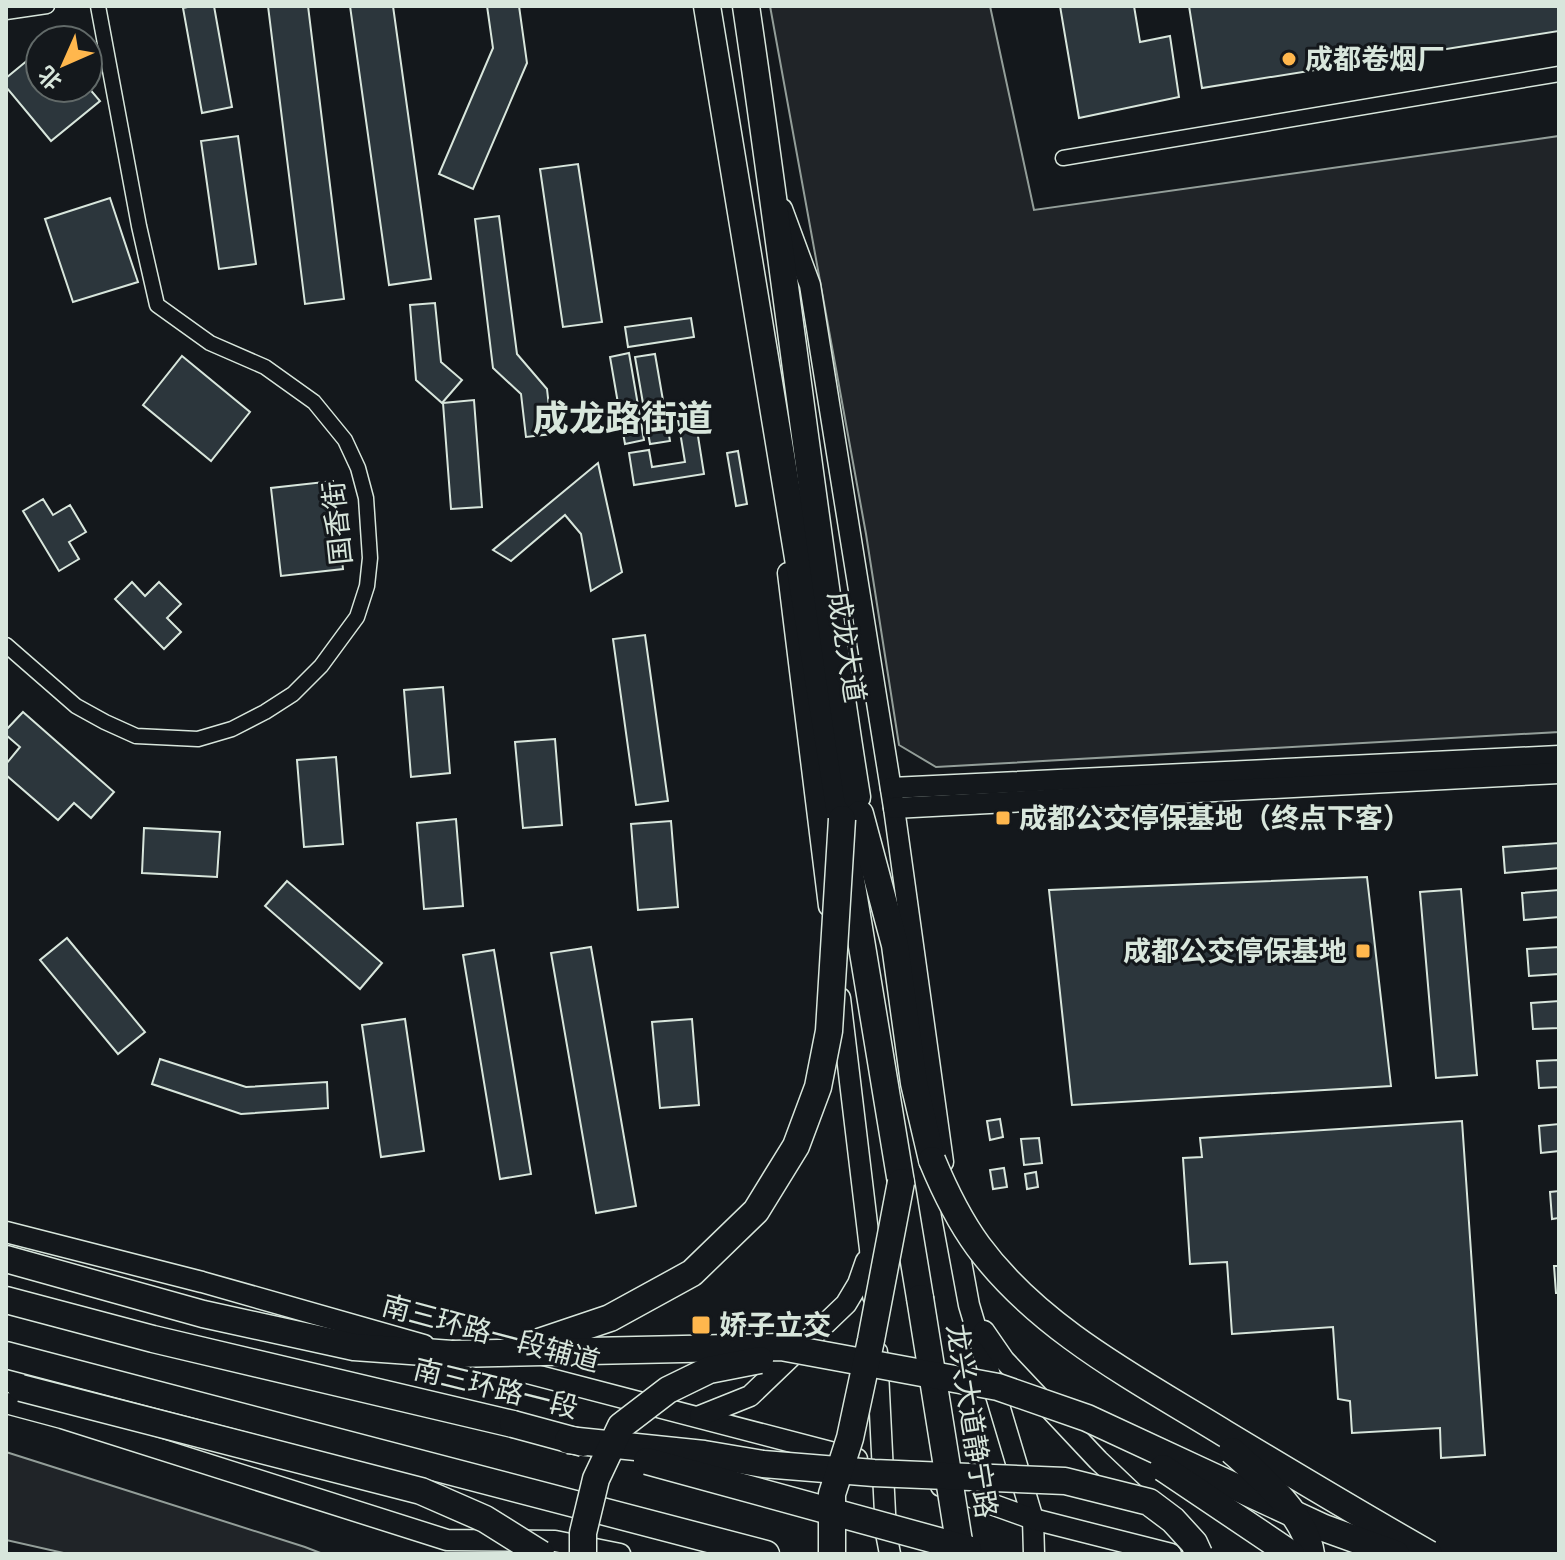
<svg xmlns="http://www.w3.org/2000/svg" width="1565" height="1560" viewBox="0 0 1565 1560" font-family="Poppins,'Noto Sans SC',sans-serif">
<rect width="100%" height="100%" fill="#14181c"/>
<g fill="#202428" stroke="#939e99" stroke-width="2">
<polygon points="770,6 990,6 1034,210 1559,136 1559,732 936,767 899,745 866,534"/>
<polygon points="6,1452 305,1547 323,1554 68,1554 6,1540"/>
</g>
<g fill="#2c363c" stroke="#d8e6dc" stroke-width="2">
<polygon points="192,6 214,6 232,107 202,113 183,8"/>
<polygon points="268,6 308,6 344,299 305,304"/>
<polygon points="350,6 393,6 431,279 389,285"/>
<polygon points="487,6 519,6 527,63 473,189 439,174 493,48"/>
<polygon points="1060,6 1134,6 1140,42 1170,36 1179,97 1079,118"/>
<polygon points="1189,6 1559,6 1559,31 1202,88"/>
<polygon points="40,50 40,88 88,87 100,101 51,141 6,87 6,78"/>
<polygon points="238,136 256,264 219,269 201,141"/>
<polygon points="578,164 602,322 563,327 540,169"/>
<polygon points="110,198 138,282 73,302 45,219"/>
<polygon points="499,216 517,354 547,389 552,434 526,437 521,394 493,368 475,219"/>
<polygon points="435,303 441,362 462,380 442,403 416,380 410,305"/>
<polygon points="691,318 694,337 628,347 625,327"/>
<polygon points="629,353 644,440 625,444 610,357"/>
<polygon points="655,354 670,441 650,444 635,357"/>
<polygon points="182,356 250,412 211,461 143,405"/>
<polygon points="474,400 482,507 451,509 443,403"/>
<polygon points="694,411 704,474 634,485 629,453 649,450 652,467 685,462 677,414"/>
<polygon points="738,451 747,504 736,506 727,453"/>
<polygon points="598,463 622,572 591,591 581,534 565,515 511,561 493,550"/>
<polygon points="333,481 343,569 281,576 271,488"/>
<polygon points="43,499 53,515 70,505 86,532 69,542 79,559 59,571 23,511"/>
<polygon points="132,582 145,596 159,582 181,604 167,618 181,632 164,649 115,599"/>
<polygon points="645,635 668,801 636,805 613,639"/>
<polygon points="443,687 450,773 411,777 404,690"/>
<polygon points="23,712 114,792 91,818 74,803 58,820 6,775 6,764 20,747 6,735 6,730"/>
<polygon points="555,739 562,825 523,828 515,742"/>
<polygon points="336,757 343,844 304,847 297,760"/>
<polygon points="456,819 463,906 424,909 417,823"/>
<polygon points="671,821 678,907 638,910 631,824"/>
<polygon points="144,828 220,832 217,877 142,873"/>
<polygon points="1559,843 1559,868 1505,873 1503,847"/>
<polygon points="1367,877 1391,1086 1072,1105 1049,890"/>
<polygon points="287,881 382,963 360,989 265,906"/>
<polygon points="1461,889 1477,1075 1436,1078 1420,892"/>
<polygon points="1559,890 1559,917 1524,920 1522,893"/>
<polygon points="67,938 145,1032 118,1054 40,960"/>
<polygon points="591,947 636,1206 596,1213 551,953"/>
<polygon points="1559,947 1559,974 1529,976 1527,949"/>
<polygon points="494,950 531,1174 500,1179 463,955"/>
<polygon points="1559,1001 1559,1028 1533,1029 1531,1003"/>
<polygon points="405,1019 424,1151 381,1157 362,1025"/>
<polygon points="692,1019 699,1105 660,1108 652,1022"/>
<polygon points="160,1059 246,1087 327,1082 328,1108 241,1114 152,1084"/>
<polygon points="1559,1060 1559,1087 1539,1088 1537,1061"/>
<polygon points="1000,1119 1003,1137 990,1140 987,1121"/>
<polygon points="1462,1121 1485,1455 1441,1458 1440,1428 1352,1433 1350,1401 1338,1399 1333,1327 1232,1334 1227,1262 1190,1264 1183,1158 1202,1157 1200,1138"/>
<polygon points="1559,1124 1559,1151 1541,1153 1539,1126"/>
<polygon points="1039,1138 1042,1163 1024,1165 1021,1139"/>
<polygon points="1004,1168 1007,1187 993,1189 990,1170"/>
<polygon points="1036,1172 1038,1187 1027,1189 1025,1174"/>
<polygon points="1559,1191 1559,1218 1552,1219 1550,1192"/>
<polygon points="1554,1266 1559,1266 1559,1293 1556,1293"/>
</g>
<g fill="none" stroke-linecap="round" stroke-linejoin="round">
<g stroke="#d8e6dc" stroke-width="17">
<g id="street">
<polyline points="6,12 47,6"/>
<polyline points="1063,158 1559,74"/>
<polyline points="6,645 76,706 105,722 136,736 198,739 232,729 265,712 293,694 321,666 357,617 367,586 370,558 366,498 358,468 345,440 314,402 265,367 210,343 157,305 139,226 98,6"/>
</g>
</g>
<g stroke="#d8e6dc" stroke-width="23">
<g id="secondary">
<polyline points="782,209 810,285 894,808 943,1162"/>
<polyline points="788,573 829,906"/>
<polyline points="891,788 1559,756"/>
<polyline points="894,808 1559,773"/>
<polyline points="840,998 870,1249 873,1296"/>
<polyline points="952,1213 969,1305 1033,1519 1034,1554"/>
<polyline points="6,1232 202,1282 424,1345"/>
<polyline points="984,1331 1004,1360 1098,1460 1138,1498"/>
<polyline points="877,1352 886,1533 890,1554"/>
<polyline points="474,1359 857,1459"/>
<polyline points="6,1403 62,1418 447,1540 555,1541 620,1554"/>
<polyline points="700,1416 750,1396 846,1304 858,1284 866,1261"/>
<polyline points="941,1486 1033,1519 1171,1554"/>
</g>
</g>
<g stroke="#d8e6dc" stroke-width="29">
<g id="highway">
<polyline points="707,6 920,1298"/>
<path d="M746,6C785,269 815,534 857,797"/>
<polyline points="860,814 895,945 914,1083 932,1160"/>
<polyline points="6,1259 203,1314 354,1347 452,1354"/>
<polyline points="6,1300 153,1339 513,1424"/>
<polyline points="6,1355 766,1554"/>
</g>
</g>
<use href="#street" stroke="#14181c" stroke-width="14"/>
<use href="#secondary" stroke="#14181c" stroke-width="20"/>
<use href="#highway" stroke="#14181c" stroke-width="26"/>
<g stroke="#d8e6dc" stroke-width="29" stroke-linecap="butt">
<g id="highway-bridge">
<path d="M932,1160C944,1189 959,1220 978,1246C1039,1329 1138,1380 1224,1433C1292,1474 1360,1515 1429,1554"/>
<polyline points="920,1298 961,1554"/>
<polyline points="533,1344 610,1318 692,1273 756,1211 796,1146 818,1087 829,1031 842,819"/>
<polyline points="452,1354 781,1347 998,1387 1087,1418 1324,1528 1396,1554"/>
<polyline points="21,1388 421,1491 485,1519 541,1554"/>
<polyline points="513,1424 583,1443"/>
<polyline points="568,1440 704,1454 763,1464 874,1473 1065,1481 1149,1502 1173,1520 1194,1543 1199,1554"/>
<path d="M1232,1451C1260,1476 1306,1515 1311,1554"/>
<polyline points="647,1461 968,1549"/>
<polyline points="1163,1468 1291,1554"/>
<polyline points="583,1554 583,1533 596,1479 621,1426 668,1390 709,1370 760,1360"/>
<polyline points="832,1554 832,1494 850,1438 871,1340 901,1182"/>
</g>
</g>
<use href="#highway-bridge" stroke="#14181c" stroke-width="26"/>
</g>
<g fill="#ffb74d" stroke="#14181c" stroke-width="3">
<circle cx="1289" cy="59" r="8"/>
<rect x="995" y="810" width="16" height="16" rx="4"/>
<rect x="1355" y="943" width="16" height="16" rx="4"/>
<rect x="691" y="1315" width="20" height="20" rx="4"/>
</g>
<g text-anchor="middle" stroke-width="6" stroke-linejoin="round" paint-order="stroke">
<g font-size="28" font-weight="bold" fill="#d8e6dc" stroke="#14181c" text-anchor="start">
<text x="1305" y="69">成都卷烟厂</text>
<text x="1019" y="828">成都公交停保基地（终点下客）</text>
<text x="1347" y="961" text-anchor="end">成都公交停保基地</text>
<text x="719" y="1335">娇子立交</text>
</g>
<g font-size="28" fill="#d8e6dc" stroke="#14181c">
<text transform="translate(337 523) rotate(-96)" y="10">国香街</text>
<text transform="translate(847 647) rotate(81)" y="10">成龙大道</text>
<text transform="translate(491 1333) rotate(15)" y="10">南三环路一段辅道</text>
<text transform="translate(496 1388) rotate(14)" y="10">南三环路一段</text>
<text transform="translate(972 1421) rotate(81)" y="10">龙兴大道静宁路</text>
</g>
<g font-size="36" font-weight="bold" fill="#d8e6dc" stroke="#14181c">
<text x="623" y="431">成龙路街道</text>
</g>
</g>
<rect width="1565" height="1560" fill="none" stroke="#d8e6dc" stroke-width="16"/>
<g transform="translate(64 64) rotate(225)"><circle r="38" fill="#14181c" stroke="#626a69" stroke-width="2"/>
<path d="M0-6L14 30L0 20L-14 30Z" fill="#ffb74d"/>
<text y="-12" font-size="22" font-weight="bold" text-anchor="middle" fill="#d8e6dc">北</text>
</g>
</svg>
